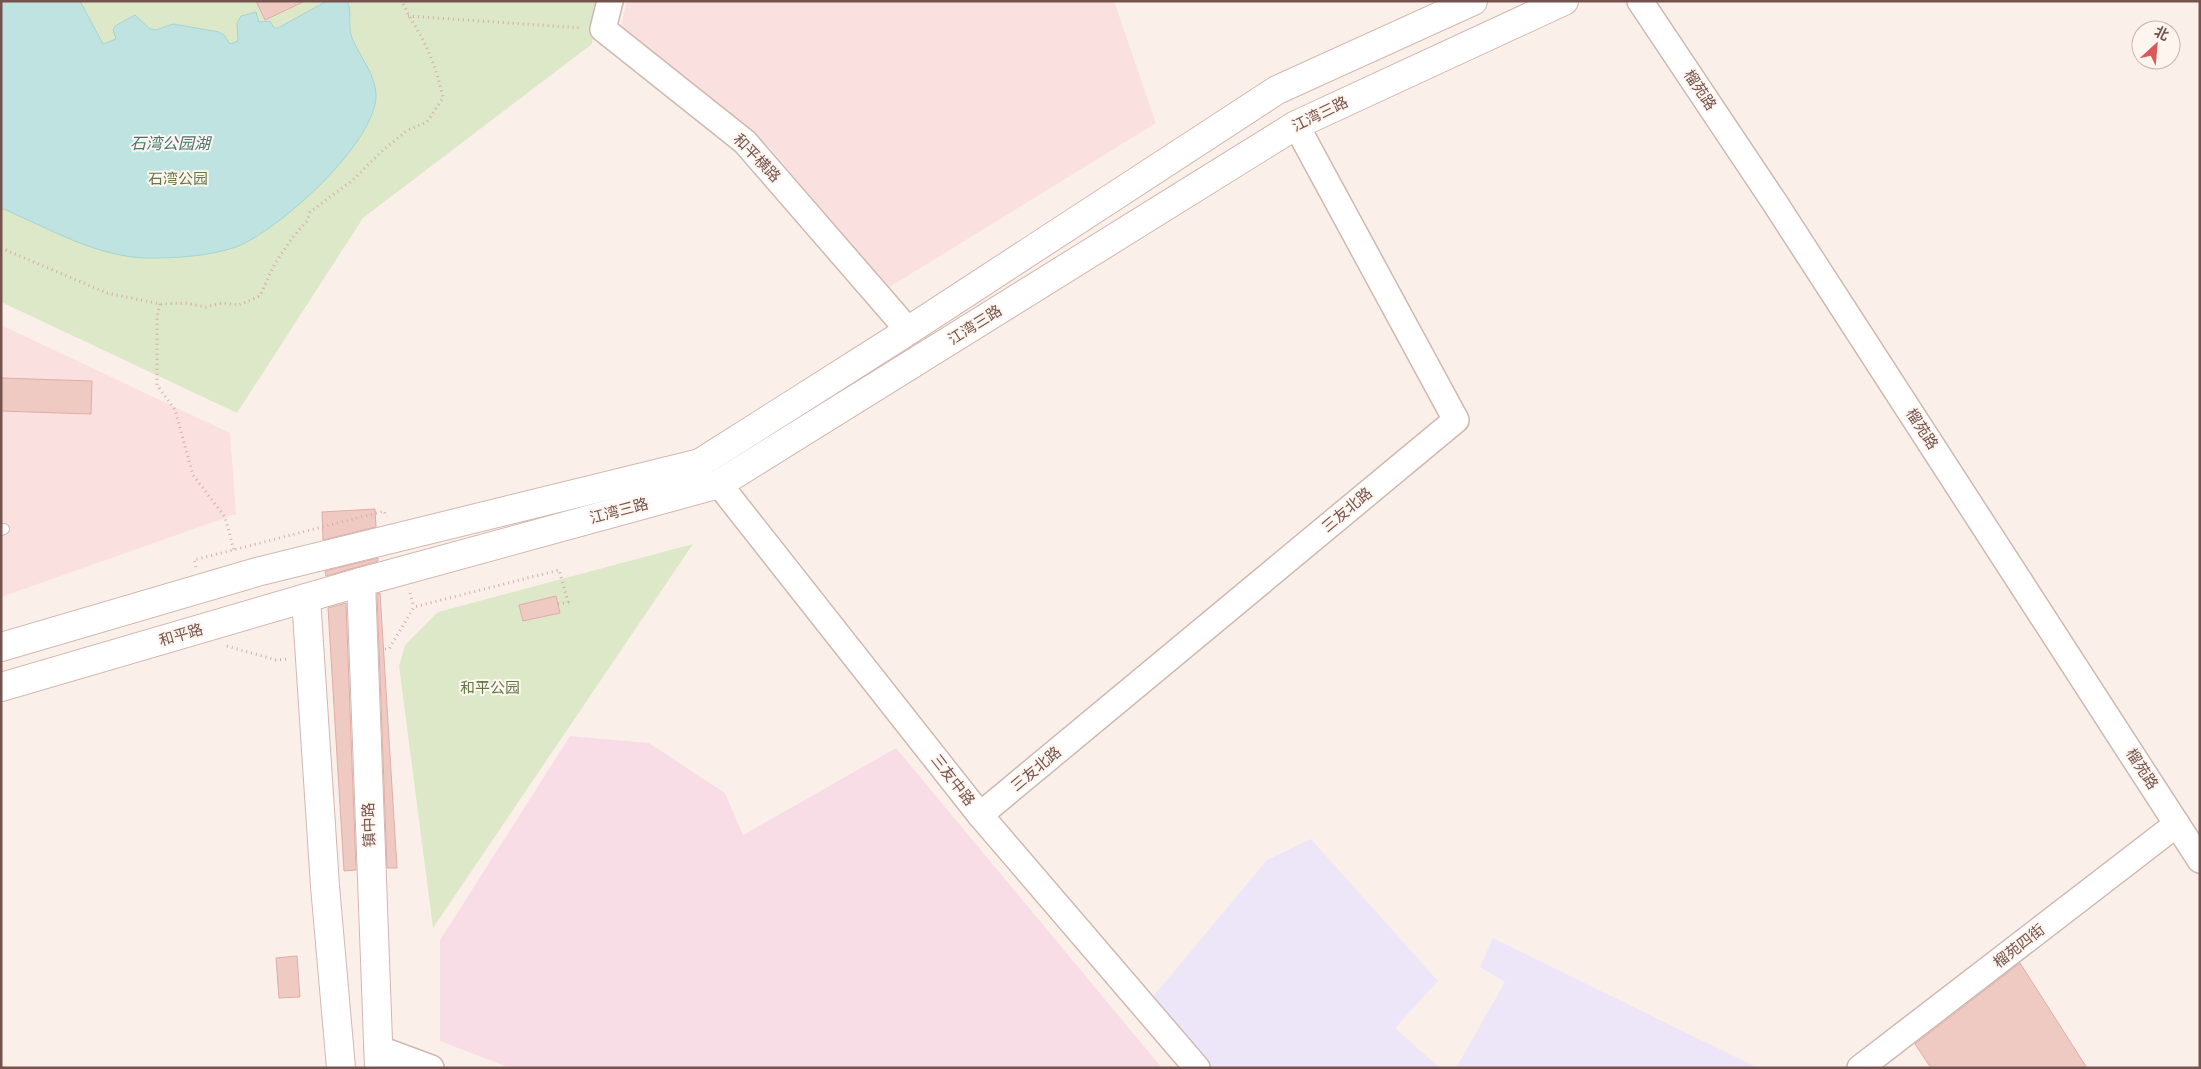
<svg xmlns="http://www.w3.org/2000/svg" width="2201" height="1069" viewBox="0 0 2201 1069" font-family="'Sofia Sans Condensed','Noto Sans SC',sans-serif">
<rect width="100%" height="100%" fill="#fbf0e9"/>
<g fill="#fae0de">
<polygon points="627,1 1114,1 1156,123 888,288 769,147 621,25"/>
<polygon points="1,325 230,433 236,514 1,597"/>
</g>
<g fill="#ede6f8">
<polygon points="1311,839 1438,981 1395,1028 1440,1068 1211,1068 1151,999 1267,860"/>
<polygon points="1493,938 1758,1068 1456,1068 1505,982 1480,967"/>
</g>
<polygon fill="#f8dde7" points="570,736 649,743 725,793 743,835 896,748 1162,1068 510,1068 440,1041 440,940"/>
<g fill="#dde8c8">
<polygon points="1,1 596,1 592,44 363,218 237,413 1,302"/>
<polygon points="693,544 433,928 399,666 405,645 438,612"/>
</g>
<path fill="#bfe3e0" stroke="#a6d4d1" d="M1,1H80L103,44L116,39L113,30L115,26L135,15L150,29L156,30L173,24L219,32L224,35L230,44L238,41L237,23L241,16L256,12L259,22L270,21L274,28H278L327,1H347C353,11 347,26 352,38C360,57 376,75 376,96C375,144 278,231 236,247C210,256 178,258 150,258C97,258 49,228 1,208Z"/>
<g fill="#eecac3" stroke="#e0ada4">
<polygon points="256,1 305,1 265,20"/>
<polygon points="1,378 92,381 91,414 1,411"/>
<polygon points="375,509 376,527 323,540 322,512"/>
<polygon points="378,558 378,561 326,576 325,571"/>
<polygon points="380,593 397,868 387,868 377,594"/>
<polygon points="556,596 560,613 523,621 519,605"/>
<polygon points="346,603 356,870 344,871 328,608"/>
<polygon points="297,956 300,997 279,998 276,958"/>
<polygon points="2020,963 2087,1068 1931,1068 1915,1044"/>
</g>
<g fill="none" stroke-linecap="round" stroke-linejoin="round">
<g stroke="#ceb8b2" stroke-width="12">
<polyline id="service" points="1,530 4,529"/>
</g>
<g stroke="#ceb8b2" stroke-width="28">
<g id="tertiary">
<polyline points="610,1 603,29 745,142 908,330"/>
<polyline points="1640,1 1775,203 2200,860"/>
<polyline points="719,484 980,815 1197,1068"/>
<polyline points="980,815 1456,420 1296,125"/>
<polyline points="377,1048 431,1068"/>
<polyline points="1860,1068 2177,824"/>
</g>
</g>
<g stroke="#d1b7b0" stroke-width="30">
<g id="secondary">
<polyline points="361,582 379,1068"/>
<polyline points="306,598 325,886 341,1068"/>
<polyline points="1,647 257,572 700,463 897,338 1277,90 1473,1"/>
<polyline points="1,687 361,582 719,484 1296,125 1564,1"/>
</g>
</g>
<g stroke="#d3ada6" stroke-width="3" stroke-dasharray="1 4" stroke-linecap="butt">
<polyline points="408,16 582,28"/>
<path d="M1,248L107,293L160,304L185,303L206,307L222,303L239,305L260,296L273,267L292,238L307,221L310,212L353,180L383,150L408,130L427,122L443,98C439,79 433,60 424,42C417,28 408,16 402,1"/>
<polyline points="160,304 157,316 157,385 175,410 193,475 225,517 234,550"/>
<polyline points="196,567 194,560 384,511 387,517"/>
<polyline points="410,593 414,607"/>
<polyline points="227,646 276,660 289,659"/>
<polyline points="385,649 389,649 414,607 559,570 568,602 558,604"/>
</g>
<use href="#service" stroke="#fff" stroke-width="10"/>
<use href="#tertiary" stroke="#fff" stroke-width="25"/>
<use href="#secondary" stroke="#fff" stroke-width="28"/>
</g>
<g text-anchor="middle" stroke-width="4" stroke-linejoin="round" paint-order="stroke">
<g font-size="15" fill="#74534e" stroke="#fef5ef">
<text transform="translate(1700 90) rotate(56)" y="5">榴苑路</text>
<text transform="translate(1320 114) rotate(-26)" y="5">江湾三路</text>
<text transform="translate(757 158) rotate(46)" y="5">和平横路</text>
<text transform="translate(975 325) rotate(-32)" y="5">江湾三路</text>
<text transform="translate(1922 429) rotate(57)" y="5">榴苑路</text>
<text transform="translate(1347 510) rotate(-40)" y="5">三友北路</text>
<text transform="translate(619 511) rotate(-15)" y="5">江湾三路</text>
<text transform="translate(181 635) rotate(-16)" y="5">和平路</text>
<text transform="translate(1036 769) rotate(-40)" y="5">三友北路</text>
<text transform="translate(2142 769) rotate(57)" y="5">榴苑路</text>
<text transform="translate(953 780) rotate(52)" y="5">三友中路</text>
<text transform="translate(369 825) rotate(-92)" y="5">镇中路</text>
<text transform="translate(2019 946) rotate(-38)" y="5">榴苑四街</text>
</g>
<g font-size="15" fill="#617847" stroke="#fef5ef">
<text x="178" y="184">石湾公园</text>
<text x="490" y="693">和平公园</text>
</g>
<g font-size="16" font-style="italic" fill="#437773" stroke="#fef5ef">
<text x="170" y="149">石湾公园湖</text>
</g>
</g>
<rect width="2201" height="1069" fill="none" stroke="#74534e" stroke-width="5"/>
<g transform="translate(2156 45) rotate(26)"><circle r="24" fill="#fef5ef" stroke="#c7b4af"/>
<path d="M0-4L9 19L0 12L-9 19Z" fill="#db585a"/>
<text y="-8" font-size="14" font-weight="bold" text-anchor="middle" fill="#74534e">北</text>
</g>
</svg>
